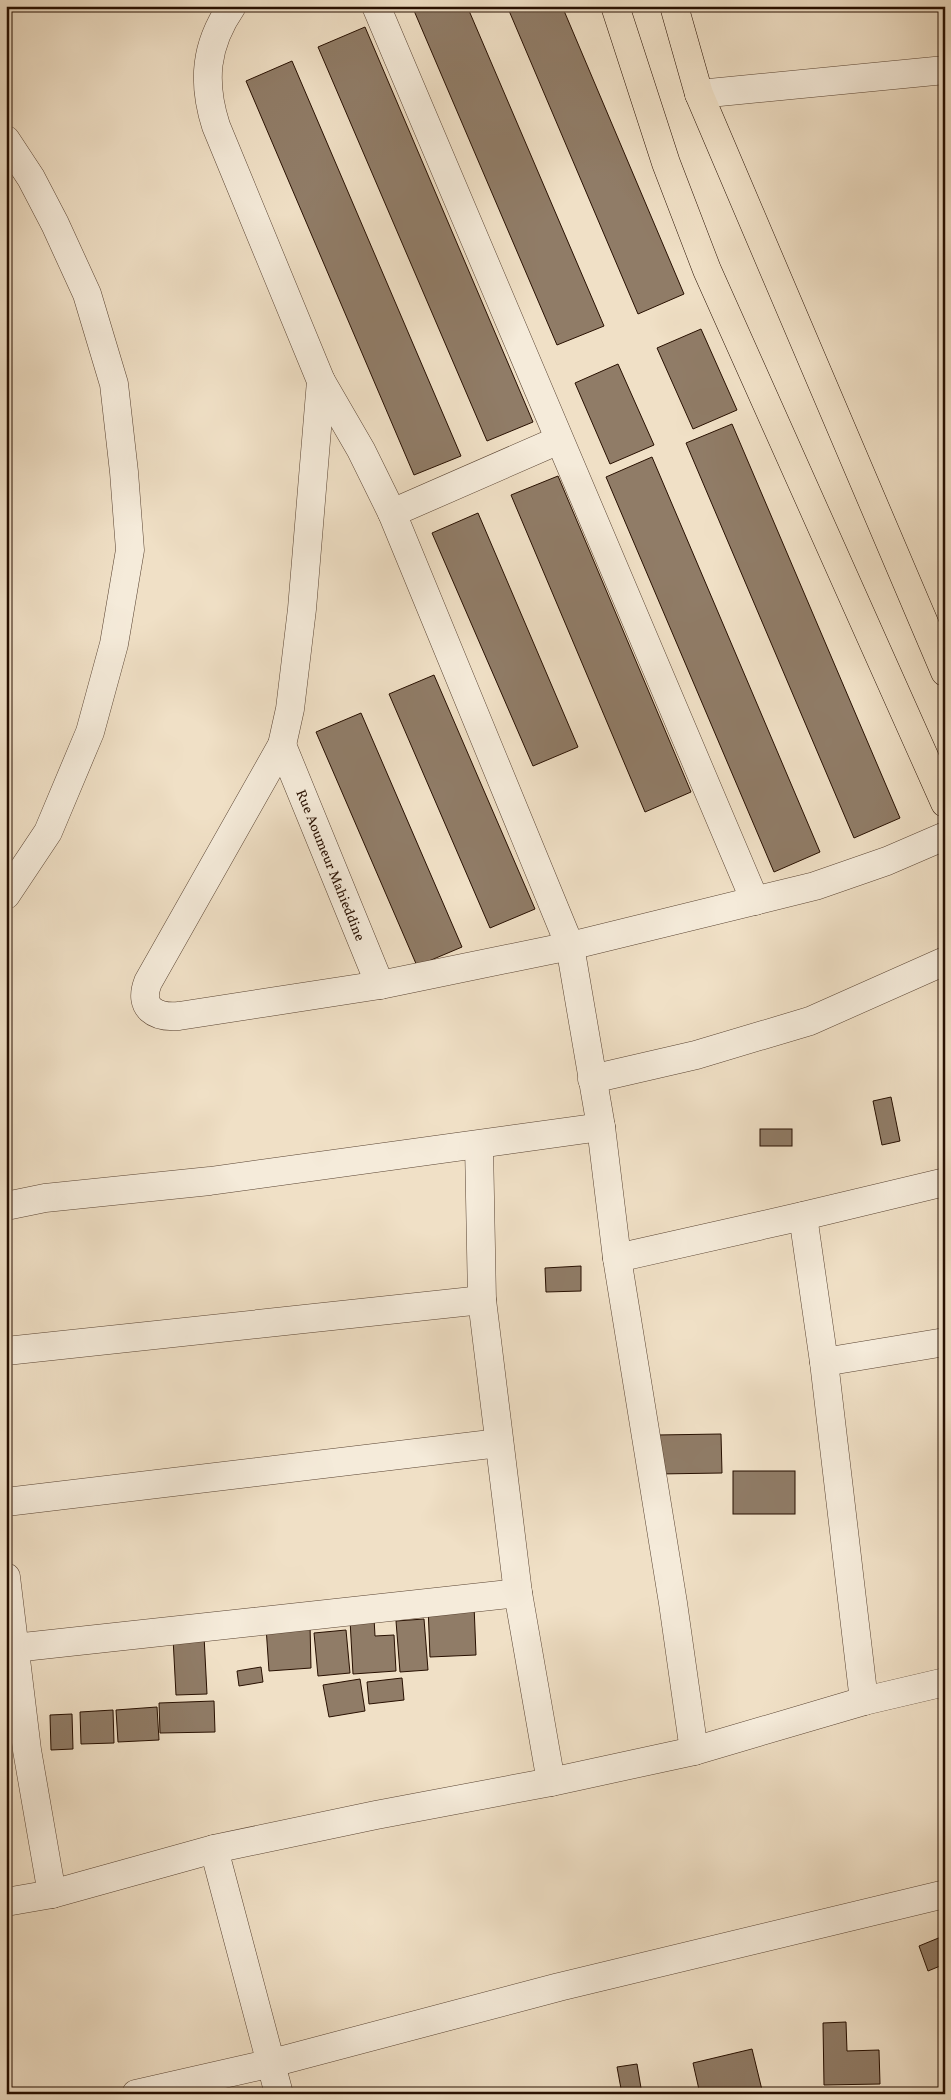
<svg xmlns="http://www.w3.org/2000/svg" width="951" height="2100" viewBox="0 0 951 2100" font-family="Vollkorn,serif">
<rect width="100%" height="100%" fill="#f0e0c6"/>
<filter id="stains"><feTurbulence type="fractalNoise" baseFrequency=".004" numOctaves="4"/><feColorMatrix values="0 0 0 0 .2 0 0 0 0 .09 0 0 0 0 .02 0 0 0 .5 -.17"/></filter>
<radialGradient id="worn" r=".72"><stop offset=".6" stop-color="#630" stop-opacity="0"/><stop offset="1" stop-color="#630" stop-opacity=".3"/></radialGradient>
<g fill="#907c67" stroke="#270f00">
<polygon points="412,6 467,6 604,326 557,345"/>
<polygon points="507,6 562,6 684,294 638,314"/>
<polygon points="365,27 533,422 487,441 318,47"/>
<polygon points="292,61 461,456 414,475 246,81"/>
<polygon points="701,329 737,410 693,429 657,348"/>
<polygon points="618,364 654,445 610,464 575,383"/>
<polygon points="732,424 900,818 854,838 686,443"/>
<polygon points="652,457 820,852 774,872 606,477"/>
<polygon points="558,476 691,792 645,812 511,495"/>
<polygon points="478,513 578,747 533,766 432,533"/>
<polygon points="434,675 535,909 490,928 389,694"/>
<polygon points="361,713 462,947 417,966 316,732"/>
<polygon points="891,1097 900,1141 882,1145 873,1101"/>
<rect x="760" y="1129" width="32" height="17"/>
<polygon points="581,1266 581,1291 546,1292 545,1268"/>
<polygon points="721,1434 722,1473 658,1474 657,1435"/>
<rect x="733" y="1471" width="62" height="43"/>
<polygon points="474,1605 476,1655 430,1657 428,1606"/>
<polygon points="374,1618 375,1636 394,1635 396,1671 353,1674 350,1620"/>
<polygon points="424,1619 428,1670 400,1672 396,1621"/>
<polygon points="310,1625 311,1668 269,1671 266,1627"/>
<polygon points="346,1630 350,1673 318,1676 314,1633"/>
<polygon points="204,1636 207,1694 176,1695 173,1638"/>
<polygon points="261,1667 263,1682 239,1686 237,1671"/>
<polygon points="402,1678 404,1700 369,1704 367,1682"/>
<polygon points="360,1679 365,1711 329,1717 323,1685"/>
<polygon points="214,1701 215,1732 160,1733 159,1703"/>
<polygon points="157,1707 159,1740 118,1742 116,1710"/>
<polygon points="113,1710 114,1743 81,1744 80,1712"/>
<polygon points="72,1714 73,1749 51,1750 50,1715"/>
<polygon points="941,1937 945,1946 945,1964 928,1971 919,1946"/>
<polygon points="846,2022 847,2051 879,2050 880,2084 824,2085 823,2023"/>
<polygon points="752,2049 763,2094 700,2094 693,2063"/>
<polygon points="637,2064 642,2094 622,2094 617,2067"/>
</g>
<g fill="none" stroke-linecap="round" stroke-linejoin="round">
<g stroke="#594332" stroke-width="29">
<g id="minor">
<path d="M232,6C205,45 202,82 216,126L321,381L302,609L290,709L282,745L148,982C138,1008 155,1018 179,1016L380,985L570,946L815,886L887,861L945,836"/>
<polyline points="376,6 755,901"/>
<polyline points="699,94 945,70"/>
<polyline points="6,140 31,178 55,224 87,294 114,384 124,472 130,550 114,644 90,732 48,832 6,895"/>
<polyline points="321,381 361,450 392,513 570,946 601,1127 617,1258 673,1603 694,1751"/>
<polyline points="392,513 559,440"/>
<polyline points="282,745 380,985"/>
<polyline points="592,1079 696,1055 810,1021 945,961"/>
<polyline points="479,1145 482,1300 518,1593 551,1782"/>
<polyline points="6,1206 45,1198 210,1181 601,1127"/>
<polyline points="803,1216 824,1362 864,1701"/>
<polyline points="617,1258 803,1216 945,1182"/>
<polyline points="6,1351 482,1300"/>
<polyline points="824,1362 945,1342"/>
<polyline points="6,1502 499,1443"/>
<polyline points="6,1577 27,1750 52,1894"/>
<polyline points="14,1648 518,1593"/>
<polyline points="214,1849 279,2094"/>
<polyline points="6,1902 52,1894 214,1849 376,1815 551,1782 694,1751 864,1701 945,1682"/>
<polyline points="136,2094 272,2063 559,1987 945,1894"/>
</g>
</g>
<g stroke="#270f00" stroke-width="29">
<g id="major">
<polyline points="615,6 666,163 707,270 945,803"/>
<polyline points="674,6 699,94 945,672"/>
</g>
</g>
<use href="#minor" stroke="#f5ebda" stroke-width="28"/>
<use href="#major" stroke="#f0e0c6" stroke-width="28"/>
</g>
<g text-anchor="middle" stroke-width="5" stroke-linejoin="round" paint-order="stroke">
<g font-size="14" fill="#270f00" stroke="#f5ebda">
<text transform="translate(331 865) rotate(68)" y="5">Rue Aoumeur Mahieddine</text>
</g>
</g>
<rect width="951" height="2100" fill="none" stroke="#f0e0c6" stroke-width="25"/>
<rect x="8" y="8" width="936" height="2085" fill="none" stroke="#270f00" stroke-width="2.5"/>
<rect x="12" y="12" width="926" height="2075" fill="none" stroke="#270f00"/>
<rect width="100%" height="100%" filter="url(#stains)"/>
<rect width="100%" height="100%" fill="url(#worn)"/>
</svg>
